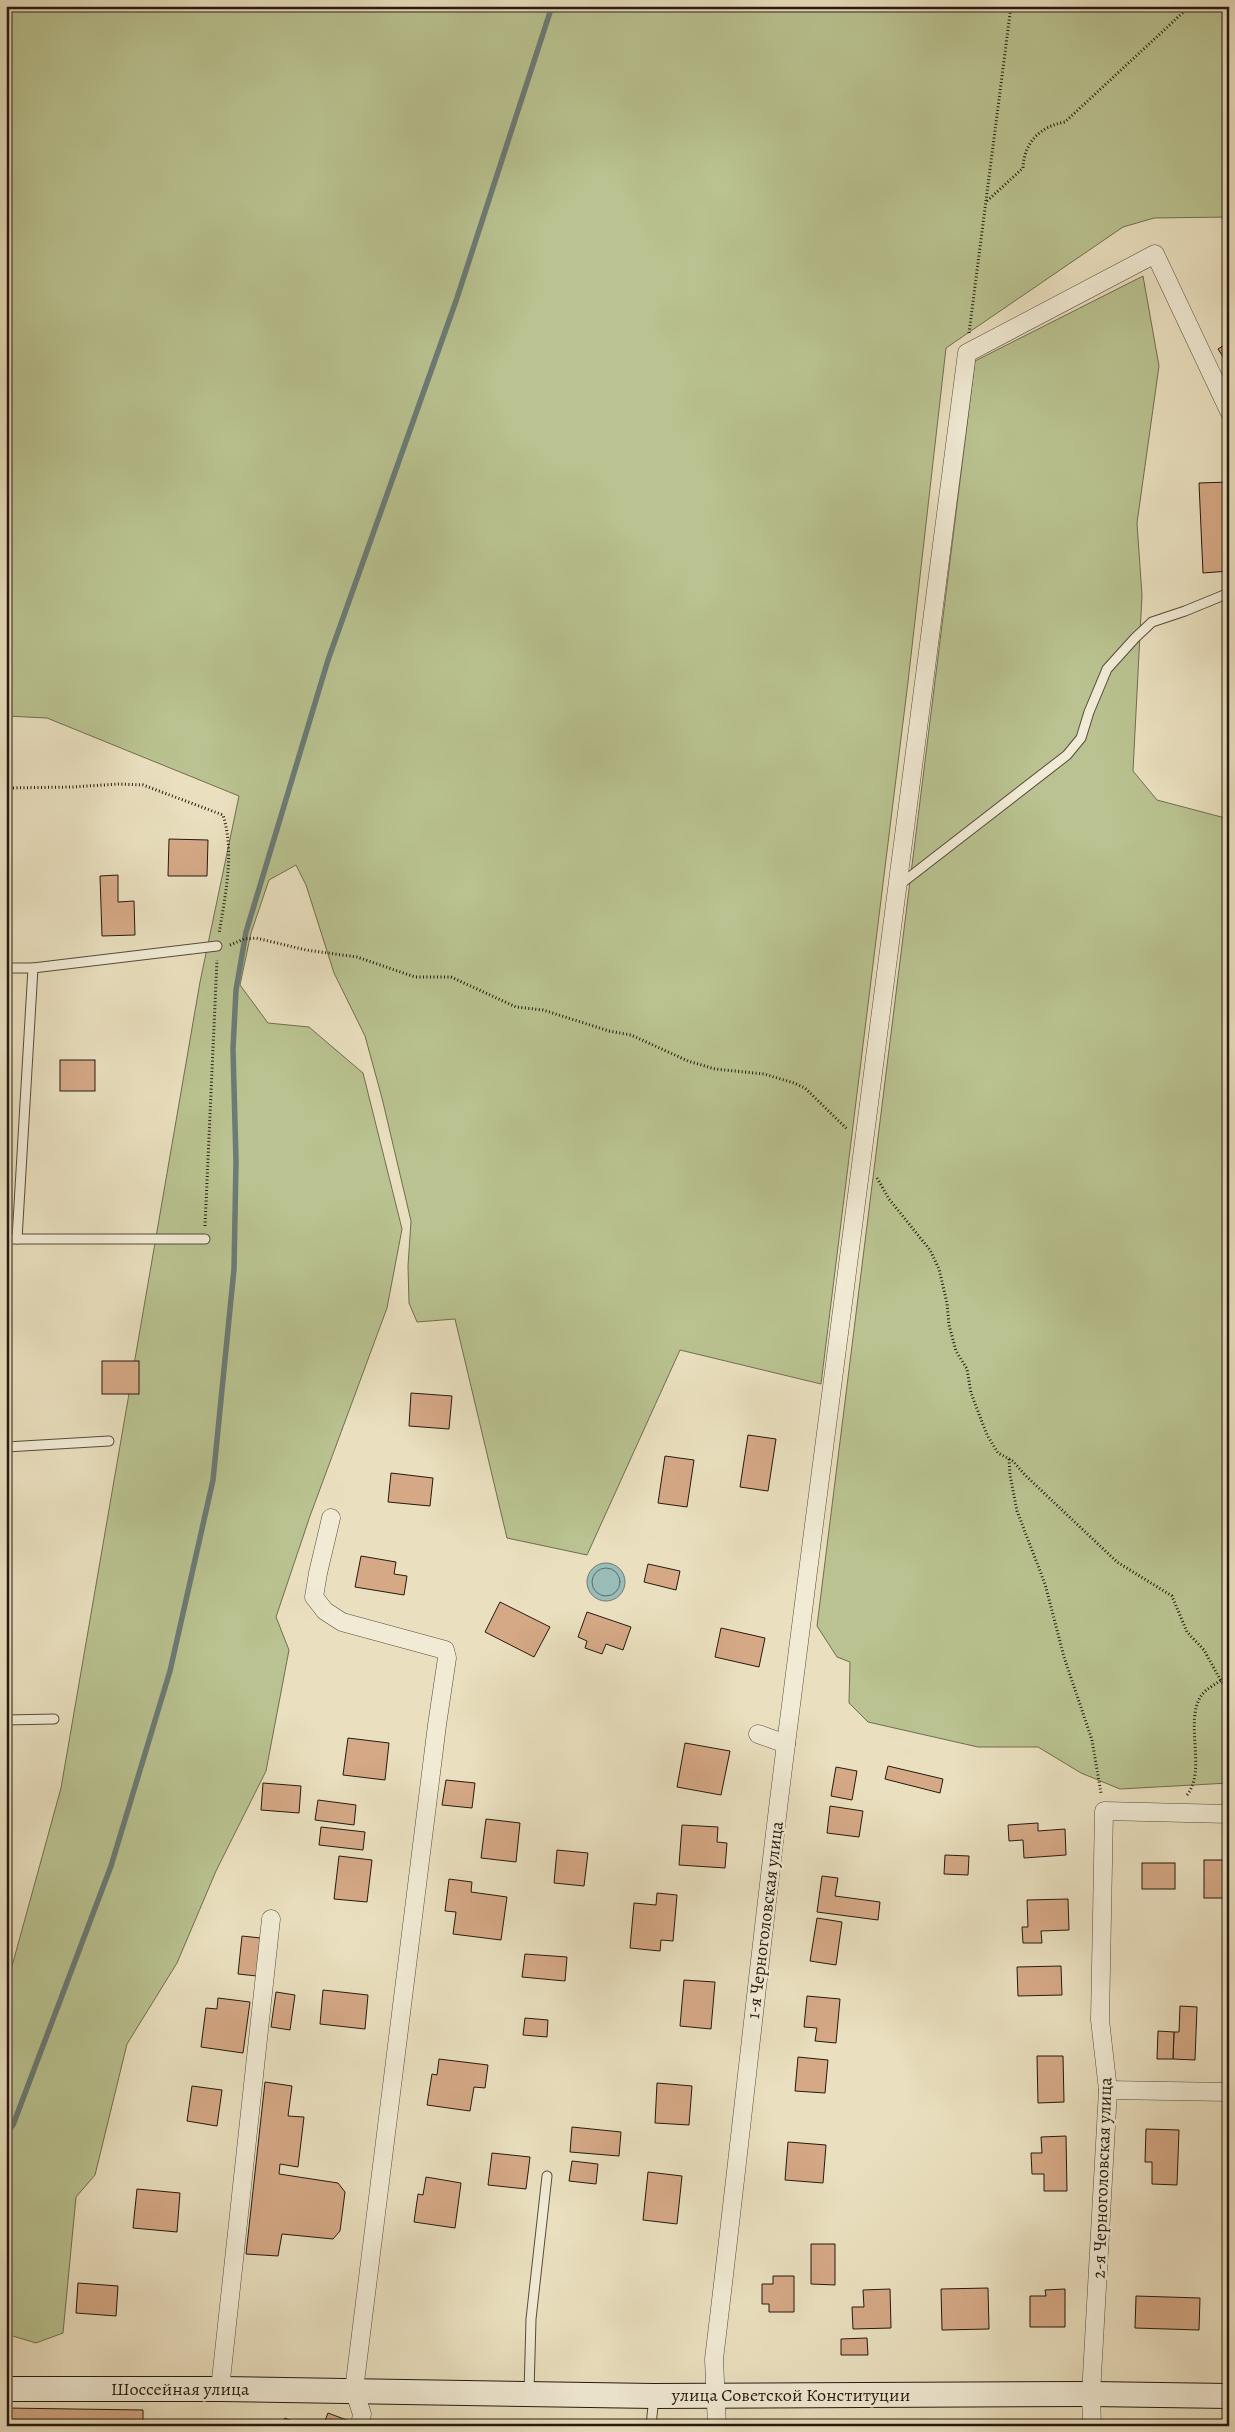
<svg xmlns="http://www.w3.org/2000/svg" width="1235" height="2432" viewBox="0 0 1235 2432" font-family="Alegreya,serif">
<rect width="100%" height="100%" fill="#eae0bf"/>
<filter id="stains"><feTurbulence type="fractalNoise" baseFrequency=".004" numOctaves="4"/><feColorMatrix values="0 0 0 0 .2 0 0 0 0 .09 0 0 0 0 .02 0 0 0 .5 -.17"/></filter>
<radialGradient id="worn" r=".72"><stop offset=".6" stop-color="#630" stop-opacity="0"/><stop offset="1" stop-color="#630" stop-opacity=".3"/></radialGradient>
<g fill="#b9c290" stroke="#706e50">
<polygon points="6,6 1229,6 1229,217 1154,218 1123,227 946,348 908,682 821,1384 680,1350 587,1555 507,1538 455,1319 417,1322 409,1303 408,1266 411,1221 382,1098 365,1036 334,973 306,885 296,865 269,880 251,933 240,985 268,1023 309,1027 363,1073 402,1229 387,1308 310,1516 276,1617 289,1650 266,1771 216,1871 177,1963 127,2044 95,2175 76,2197 63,2333 36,2343 6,2334 6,1988 61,1788 200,982 239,796 47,718 6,716"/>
<polygon points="1143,276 1159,366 1137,523 1142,595 1133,771 1157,800 1229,819 1229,1783 1120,1789 1081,1773 1038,1747 978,1747 868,1722 849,1703 850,1662 837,1657 817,1626 975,361"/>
</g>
<circle fill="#99bcb8" stroke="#6b7b75" cx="606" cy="1582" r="19"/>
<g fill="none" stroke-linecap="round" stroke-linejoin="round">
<circle stroke="#606a64" stroke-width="1" cx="606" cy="1582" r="14"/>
<polyline stroke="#6b7b75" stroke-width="5.5" points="6,2133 13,2125 111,1866 170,1671 213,1480 234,1269 236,1162 233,1049 236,990 246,932 328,660 456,301 552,6"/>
</g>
<g fill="#d5a986" stroke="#261910">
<polygon points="1229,342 1229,366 1218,349"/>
<polygon points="1229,482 1229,571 1203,573 1199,483"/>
<polygon points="169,839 208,840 207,876 168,876"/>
<polygon points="118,875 118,902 134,901 135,935 102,936 100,876"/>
<rect x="60" y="1060" width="35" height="31"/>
<rect x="102" y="1361" width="37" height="33"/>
<polygon points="411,1393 452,1396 449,1429 409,1426"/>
<polygon points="748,1435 776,1439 768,1491 740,1487"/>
<polygon points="665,1456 694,1460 687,1507 658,1503"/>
<polygon points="391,1473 433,1478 430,1506 388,1502"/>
<polygon points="361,1556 396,1562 394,1574 407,1576 404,1595 355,1587"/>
<polygon points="648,1564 680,1571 676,1590 644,1582"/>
<polygon points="500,1602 550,1627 534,1657 485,1632"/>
<polygon points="587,1612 631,1627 623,1650 606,1644 602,1654 585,1648 587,1641 578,1637"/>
<polygon points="721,1628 765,1638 759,1667 715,1657"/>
<polygon points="348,1738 389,1743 385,1780 343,1775"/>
<polygon points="685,1743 730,1751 721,1795 677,1787"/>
<polygon points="888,1766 943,1779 940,1793 885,1779"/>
<polygon points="836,1767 857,1771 852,1800 831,1796"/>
<polygon points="446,1780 475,1783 472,1808 442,1805"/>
<polygon points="263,1783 301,1786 299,1813 261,1810"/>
<polygon points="318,1800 356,1805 354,1825 315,1820"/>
<polygon points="830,1806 863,1811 859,1837 827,1833"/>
<polygon points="486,1819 520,1823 516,1862 481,1858"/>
<polygon points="1038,1823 1038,1831 1065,1829 1066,1855 1024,1858 1023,1840 1009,1841 1008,1825"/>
<polygon points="682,1825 718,1827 717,1842 727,1843 725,1868 679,1865"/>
<polygon points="321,1827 365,1832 363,1850 319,1845"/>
<polygon points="557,1850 588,1853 584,1886 554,1883"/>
<polygon points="945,1855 969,1856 968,1875 944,1874"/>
<polygon points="339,1856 372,1860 367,1902 334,1899"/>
<rect x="1204" y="1860" width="25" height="38"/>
<rect x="1142" y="1863" width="33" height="26"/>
<polygon points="822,1876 838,1878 835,1896 880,1902 878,1920 817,1912"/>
<polygon points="449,1879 472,1882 471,1892 507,1897 501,1940 453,1934 456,1912 445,1911"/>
<polygon points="657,1893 677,1895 673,1941 661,1940 660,1951 630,1948 634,1903 656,1905"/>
<polygon points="1068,1899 1069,1930 1041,1931 1042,1943 1023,1943 1022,1927 1028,1927 1027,1900"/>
<polygon points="817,1918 842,1922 836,1965 810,1961"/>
<polygon points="242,1936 261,1938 257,1976 238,1974"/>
<polygon points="525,1954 567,1957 565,1981 522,1977"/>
<polygon points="1061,1966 1062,1995 1018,1996 1017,1967"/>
<polygon points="684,1980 715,1982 711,2029 680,2026"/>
<polygon points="323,1990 368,1995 365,2029 320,2024"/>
<polygon points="276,1992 295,1995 290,2030 271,2027"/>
<polygon points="807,1996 840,1999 836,2043 815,2041 817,2028 804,2027"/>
<polygon points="218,1998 250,2002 243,2053 201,2047 206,2008 217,2009"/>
<polygon points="1180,2006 1197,2007 1195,2060 1173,2059 1174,2032 1179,2032"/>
<polygon points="525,2018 548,2020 547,2037 523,2035"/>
<polygon points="1158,2031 1174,2032 1173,2059 1157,2059"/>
<polygon points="1037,2056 1063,2056 1064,2102 1038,2103"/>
<polygon points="798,2057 828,2060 825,2093 795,2091"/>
<polygon points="439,2059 488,2065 485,2088 474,2087 470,2111 427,2105 432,2074 437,2075"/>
<polygon points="265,2082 292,2086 288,2116 304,2117 298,2167 280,2164 279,2174 338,2183 345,2192 340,2231 333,2239 282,2234 278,2256 246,2254"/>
<polygon points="657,2083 692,2086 689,2125 655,2123"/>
<polygon points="192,2086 222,2090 217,2126 187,2121"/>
<polygon points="572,2127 621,2132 619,2156 570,2152"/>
<polygon points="1146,2129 1179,2130 1177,2185 1152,2184 1152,2162 1145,2162"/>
<polygon points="1066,2136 1067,2191 1044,2191 1044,2174 1032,2174 1031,2153 1042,2153 1041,2137"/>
<polygon points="788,2142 826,2145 823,2183 785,2180"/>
<polygon points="492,2153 530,2157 526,2189 488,2185"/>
<polygon points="572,2161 598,2164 596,2184 569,2181"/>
<polygon points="648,2172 682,2176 677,2224 643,2220"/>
<polygon points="426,2177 461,2183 455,2228 414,2222 418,2194 423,2195"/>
<polygon points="137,2189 180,2193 177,2232 133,2228"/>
<polygon points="811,2244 835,2244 835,2285 811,2284"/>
<polygon points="773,2276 794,2276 794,2312 769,2312 769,2304 762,2304 762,2284 773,2284"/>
<polygon points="78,2283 118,2286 116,2316 76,2313"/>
<polygon points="988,2288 989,2329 942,2330 941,2289"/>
<polygon points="890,2289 891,2328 853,2329 852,2307 864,2307 863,2290"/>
<polygon points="1065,2289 1065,2327 1030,2327 1030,2296 1046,2296 1045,2290"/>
<polygon points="1136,2296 1200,2298 1199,2330 1135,2328"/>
<polygon points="867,2338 868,2355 841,2355 841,2339"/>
<polygon points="6,2408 143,2410 143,2426 6,2426"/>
<polygon points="328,2413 352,2422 350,2426 323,2426"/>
<polygon points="285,2418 303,2426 282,2426"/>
</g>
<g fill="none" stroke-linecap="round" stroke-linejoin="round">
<g stroke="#574b3c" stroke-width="11">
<g id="lane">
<polyline points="898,886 1067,755 1081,738 1089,712 1107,669 1135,638 1152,622 1185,611 1229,593"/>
<polyline points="6,968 33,968 217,946"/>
<polyline points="6,1239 205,1239"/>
<polyline points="17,1239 33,968"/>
<polyline points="6,1447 109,1441"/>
<polyline points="6,1720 54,1719"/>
<polyline points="529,2393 531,2319 547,2176"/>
<polyline points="651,2426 654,2396"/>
</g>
</g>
<g stroke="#574b3c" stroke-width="19">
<g id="street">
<polyline points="331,1518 318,1573 314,1597 325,1611 342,1622 445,1650 447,1658 437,1725 354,2390 362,2414 360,2426"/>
<polyline points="758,1734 786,1744"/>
<polyline points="1108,2090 1229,2092"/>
<polyline points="220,2389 271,1919"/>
<path d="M717,2426L714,2359C739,2154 760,1949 786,1744C845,1280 905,816 967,353L1155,254L1229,411"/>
<polyline points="1092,2426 1091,2394 1108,2090 1100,2020 1104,1811 1229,1814"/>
</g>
</g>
<g stroke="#261910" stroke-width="26">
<polyline id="secondary" points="6,2389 220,2389 654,2396 1091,2394 1229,2396"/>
</g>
<g stroke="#261910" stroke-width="3" stroke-dasharray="1 2.5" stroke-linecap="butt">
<path d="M987,201L1023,168C1024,142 1041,126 1065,122L1190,6"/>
<polyline points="969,333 1011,6"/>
<path d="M6,788L72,787L119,784L143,785L223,815C235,853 225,896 219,934"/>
<polyline points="230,945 244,939 256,938 306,950 357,957 415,977 451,977 516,1007 543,1010 609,1031 631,1035 688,1061 715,1069 764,1074 794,1083 805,1088 847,1129"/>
<polyline points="877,1178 889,1199 930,1250 939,1269 947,1303 949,1325 956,1351 967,1369 971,1393 987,1435 998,1453 1013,1461 1025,1475 1117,1562 1172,1596 1187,1632 1204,1650 1221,1681 1229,1690"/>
<polyline points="205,1226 217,960"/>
<polyline points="1009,1459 1010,1475 1017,1511 1045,1584 1064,1657 1092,1740 1101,1793"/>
<path d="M1187,1795C1207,1770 1184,1722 1201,1696C1206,1688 1220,1682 1229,1675"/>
</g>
<use href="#lane" stroke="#f1ebd5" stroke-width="9"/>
<use href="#street" stroke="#f1ebd5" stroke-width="18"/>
<use href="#secondary" stroke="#f1ebd5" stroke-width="24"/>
</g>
<g text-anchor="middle" stroke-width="5" stroke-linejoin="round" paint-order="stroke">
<g font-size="18" fill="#261910" stroke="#f1ebd5">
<text transform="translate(765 1920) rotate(-83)" y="6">1-я Черноголовская улица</text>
<text transform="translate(1102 2178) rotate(-88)" y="6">2-я Черноголовская улица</text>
<text x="180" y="2395">Шоссейная улица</text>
<text x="791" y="2401">улица Советской Конституции</text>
</g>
</g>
<rect width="1235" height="2432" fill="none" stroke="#eae0bf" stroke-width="25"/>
<rect x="8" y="8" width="1220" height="2417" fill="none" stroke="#261910" stroke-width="2.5"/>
<rect x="12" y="12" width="1210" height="2407" fill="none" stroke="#261910"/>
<rect width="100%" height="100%" filter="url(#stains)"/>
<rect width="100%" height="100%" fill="url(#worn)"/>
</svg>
